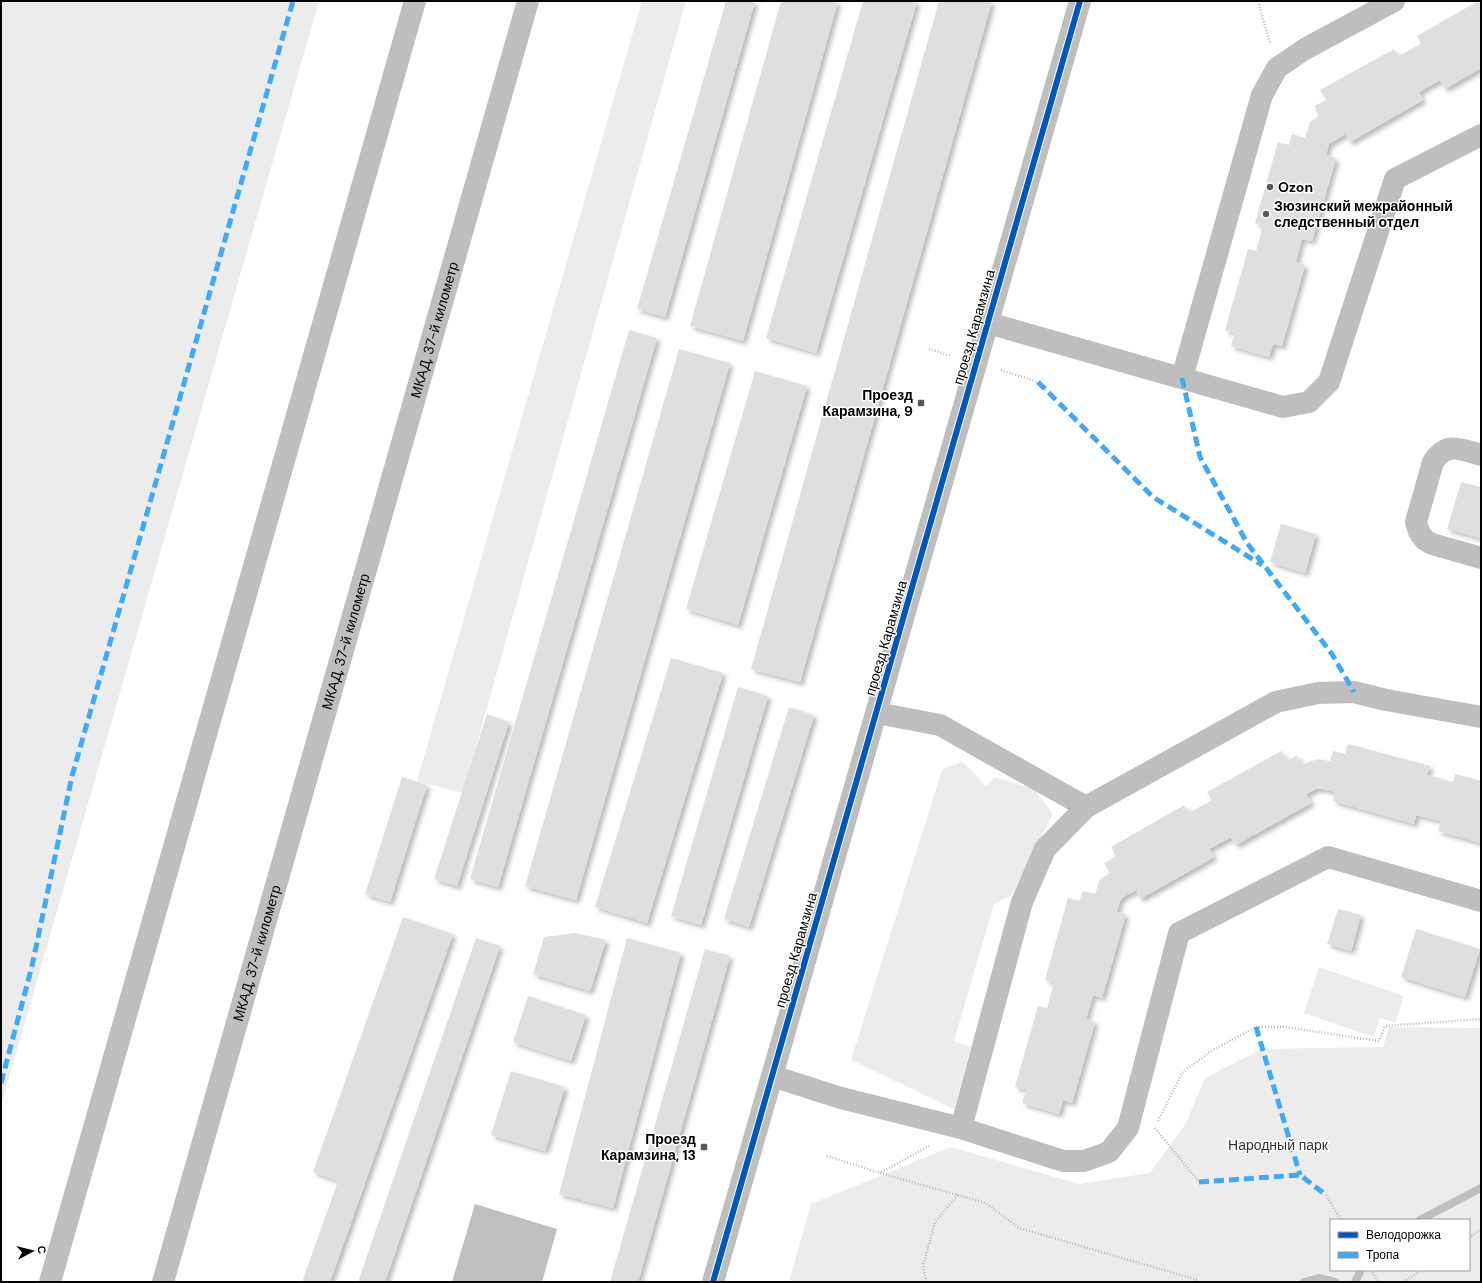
<svg xmlns="http://www.w3.org/2000/svg" width="1482" height="1283" viewBox="0 0 1482 1283" font-family="'DM Sans',sans-serif">
<defs>
<filter id="shadow"><feDropShadow dx="3.5" dy="3.5" stdDeviation="2" flood-color="#0004"/></filter>
</defs>
<rect width="100%" height="100%" fill="#fff"/>
<g fill="#ececec" fill-rule="evenodd">
<polygon points="1,1 319,1 1,1106"/>
<polygon points="642,1 686,1 463,793 417,781"/>
<polygon points="962,761 986,786 995,777 1034,789 1053,814 1011,896 994,904 954,1041 971,1047 954,1109 851,1060 942,770"/>
<polygon points="1319,967 1404,996 1395,1023 1380,1018 1374,1037 1304,1013"/>
<path d="M1389,1027L1481,1028V1282H789L811,1204L951,1147L1079,1184L1150,1173L1186,1123L1205,1078L1262,1049L1383,1047ZM1331,1220H1469V1270H1331Z"/>
</g>
<polygon fill="#bfbfbf" points="475,1204 557,1229 542,1282 452,1282"/>
<g fill="none" stroke-linecap="round" stroke-linejoin="round">
<g stroke="#bfbfbf" stroke-width="8">
<polyline points="1420,1220 1481,1188"/>
<polyline points="1304,1282 1319,1278 1335,1282"/>
<polyline points="1355,1282 1361,1270"/>
</g>
</g>
<g fill="#dfdfdf" filter="url(#shadow)">
<polygon points="726,1 755,1 665,317 637,309"/>
<polygon points="781,1 838,1 743,341 690,326"/>
<polygon points="863,1 917,1 816,353 766,338"/>
<polygon points="939,1 992,1 800,682 751,669"/>
<polygon points="1478,1 1481,1 1481,68 1445,89 1440,80 1419,92 1423,100 1350,142 1345,134 1329,144 1326,155 1336,158 1312,241 1302,239 1296,262 1305,265 1282,346 1273,344 1269,357 1231,346 1235,333 1225,330 1248,249 1256,251 1263,226 1255,223 1278,142 1289,145 1292,134 1305,138 1310,122 1319,116 1314,106 1326,100 1320,90 1394,49 1398,56 1421,44 1417,36"/>
<polygon points="629,330 657,338 498,887 470,879"/>
<polygon points="679,349 730,363 576,900 525,886"/>
<polygon points="755,371 807,386 738,625 686,609"/>
<polygon points="1461,482 1481,487 1481,538 1447,529"/>
<polygon points="1281,524 1316,534 1305,573 1270,562"/>
<polygon points="671,658 723,673 647,923 595,907"/>
<polygon points="738,687 768,696 701,925 671,916"/>
<polygon points="789,707 814,715 749,927 724,919"/>
<polygon points="487,714 509,722 457,886 434,879"/>
<polygon points="1348,744 1430,766 1427,775 1453,782 1455,774 1481,781 1481,843 1438,831 1441,821 1416,815 1414,824 1333,801 1335,792 1322,789 1316,789 1306,794 1311,803 1236,845 1231,837 1209,849 1214,857 1140,899 1136,890 1123,897 1120,901 1117,912 1126,914 1102,998 1093,995 1086,1019 1095,1022 1072,1103 1063,1100 1059,1114 1022,1103 1026,1090 1015,1087 1038,1006 1047,1008 1054,982 1045,980 1068,898 1079,901 1083,891 1095,894 1100,879 1110,873 1104,863 1116,856 1111,847 1184,805 1189,813 1212,800 1207,792 1281,751 1287,761 1297,755 1302,765 1317,759 1330,761 1333,751 1345,754"/>
<polygon points="402,777 427,785 390,902 365,894"/>
<polygon points="1338,909 1361,915 1351,951 1327,944"/>
<polygon points="403,917 453,934 330,1282 302,1282 338,1181 313,1172"/>
<polygon points="1416,929 1480,949 1465,997 1401,977"/>
<polygon points="576,933 606,940 590,991 533,974 544,937"/>
<polygon points="476,938 500,946 385,1282 358,1282"/>
<polygon points="627,938 681,953 613,1208 559,1194"/>
<polygon points="705,949 730,956 638,1282 610,1282"/>
<polygon points="528,996 586,1015 571,1061 513,1042"/>
<polygon points="511,1071 565,1087 545,1151 491,1135"/>
</g>
<g fill="none" stroke-linecap="round" stroke-linejoin="round">
<g stroke="#b9b9b9" stroke-width="2.5" stroke-dasharray="1 2" stroke-linecap="butt">
<polyline points="1260,1 1259,5 1270,43"/>
<polyline points="929,349 952,356"/>
<polyline points="1001,370 1038,382"/>
<polyline points="1158,1121 1182,1073 1211,1051 1256,1027 1285,1027 1379,1041 1385,1026 1481,1019"/>
<polyline points="1155,1128 1199,1182"/>
<polyline points="827,1156 880,1173 929,1146"/>
<polyline points="880,1173 986,1203 1019,1228 1198,1280"/>
<polyline points="1326,1195 1341,1220"/>
<polyline points="1469,1238 1481,1229"/>
<polyline points="1371,1270 1378,1282"/>
<polyline points="926,1282 923,1266 935,1222 958,1195"/>
<polyline points="1404,1282 1421,1270"/>
</g>
<g stroke="#bebebe" stroke-width="22">
<polyline points="988,323 1283,407 1309,402 1329,382 1395,179 1481,135"/>
<polyline points="1182,378 1262,95 1277,68 1305,49 1394,1"/>
<path d="M1481,455C1460,449 1447,441 1433,462L1416,522L1419,532L1425,540L1432,544L1481,558"/>
<polyline points="877,713 940,725 1086,807"/>
<polyline points="772,1076 841,1098 961,1128 1022,902 1045,849 1086,807 1276,702 1318,693 1354,692 1386,700 1481,717"/>
<polyline points="961,1128 1063,1161 1084,1161 1109,1152 1128,1128 1179,933 1328,857 1481,901"/>
<polyline points="713,1282 1080,1"/>
</g>
<g stroke="#bebebe" stroke-width="22">
<polyline points="50,1282 415,1"/>
<path id="s1" d="M163,1282L528,1"/>
</g>
<g stroke="#3fa9f5" stroke-width="5" stroke-dasharray="10 5" stroke-linecap="butt">
<polyline points="1182,378 1200,457 1247,543 1332,654 1354,692"/>
<polyline points="1038,382 1153,497 1262,565"/>
<polyline points="1256,1027 1300,1175"/>
<polyline points="1,1083 32,966 72,776 293,1"/>
<polyline points="1199,1182 1300,1175 1326,1195"/>
</g>
<g stroke="#fff" stroke-width="8">
<polyline id="cycleway" points="713,1282 1080,1"/>
</g>
<use href="#cycleway" stroke="#0057b8" stroke-width="6"/>
</g>
<g fill="#595959" stroke="#fff" stroke-width="1.5">
<circle cx="1270" cy="187" r="4"/>
<circle cx="1266" cy="214" r="4"/>
<rect x="917" y="399" width="8" height="8" rx="2"/>
<rect x="700" y="1143" width="8" height="8" rx="2"/>
</g>
<g text-anchor="middle" stroke-width="3" stroke-linejoin="round" paint-order="stroke">
<g font-size="14" font-weight="bold" fill="#000" stroke="#fff" text-anchor="start">
<text x="1278" y="192">Ozon</text>
<text x="1274" y="211">Зюзинский межрайонный<tspan x="1274" dy="16">следственный отдел</tspan></text>
<text x="913" y="400" text-anchor="end">Проезд<tspan x="913" dy="16">Карамзина, 9</tspan></text>
<text x="696" y="1144" text-anchor="end">Проезд<tspan x="696" dy="16">Карамзина, 13</tspan></text>
</g>
<g font-size="14" fill="#000" stroke="#fff">
<text transform="translate(974 327) rotate(-74)" y="5">проезд Карамзина</text>
<text dy="5" stroke="none"><textPath href="#s1" startOffset="990">МКАД, 37-й километр</textPath></text>
<text transform="translate(886 638) rotate(-74)" y="5">проезд Карамзина</text>
<text dy="5" stroke="none"><textPath href="#s1" startOffset="666">МКАД, 37-й километр</textPath></text>
<text transform="translate(796 950) rotate(-74)" y="5">проезд Карамзина</text>
<text dy="5" stroke="none"><textPath href="#s1" startOffset="342">МКАД, 37-й километр</textPath></text>
</g>
<g font-size="14" fill="#333" stroke="#fff">
<text x="1278" y="1150">Народный парк</text>
</g>
</g>
<rect width="1482" height="1283" fill="none" stroke="#000000" stroke-width="4"/>
<rect x="1330" y="1219" width="140" height="52" fill="#ffffff" stroke="#999999"/>
<rect x="1338" y="1232" width="20" height="6" fill="#0057b8" stroke="#999999"/>
<text x="1366" y="1239" font-size="12" fill="#000000">Велодорожка</text>
<rect x="1338" y="1252" width="20" height="6" fill="#3fa9f5" stroke="#999999"/>
<text x="1366" y="1259" font-size="12" fill="#000000">Тропа</text>
<g transform="translate(32 1251) rotate(83)" stroke="#ffffff" stroke-width="3" paint-order="stroke">
<path d="M0-3L7 15L0 10L-7 15Z" fill="#000000"/>
<text y="-6" font-size="11" font-weight="bold" text-anchor="middle" fill="#000000">С</text>
</g>
</svg>
